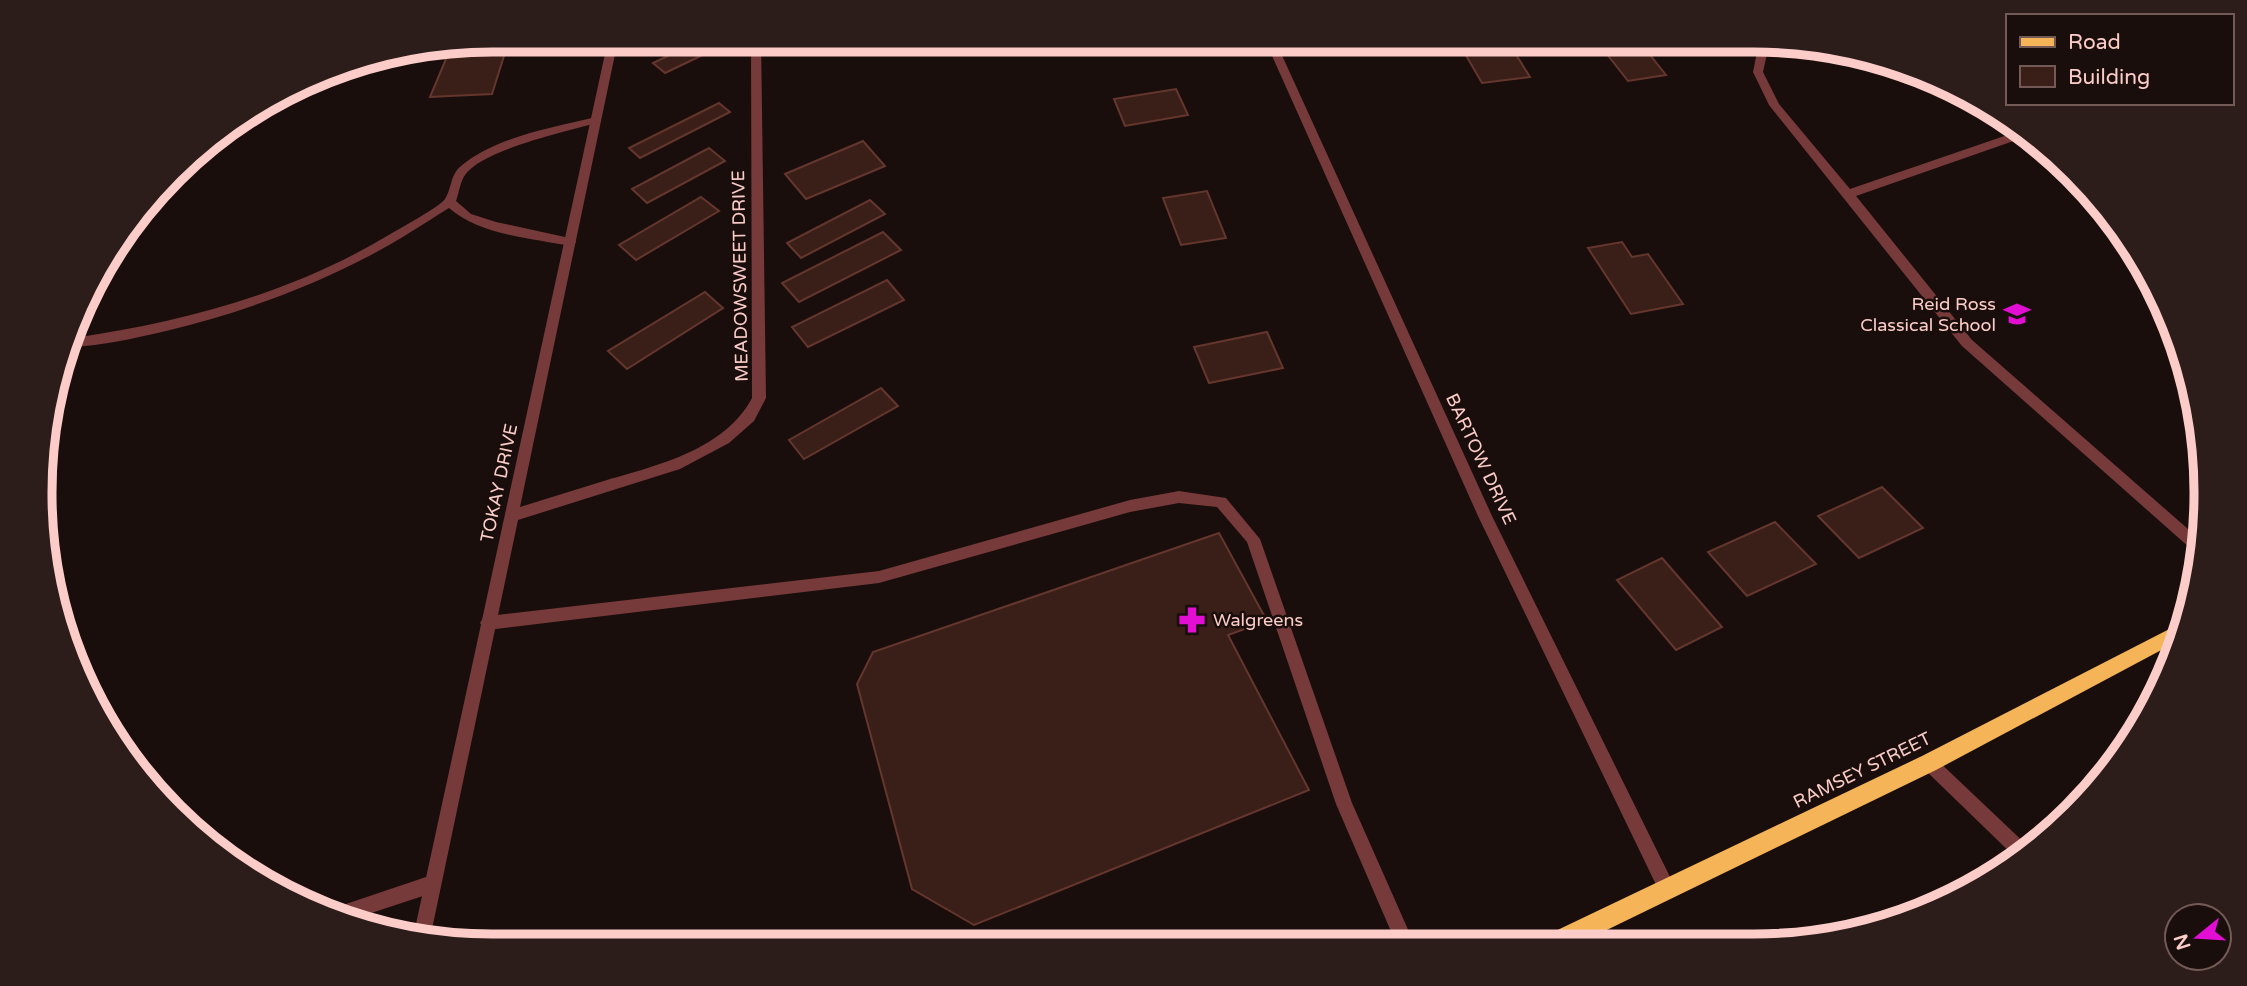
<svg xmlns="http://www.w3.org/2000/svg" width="2247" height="986" viewBox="0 0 2247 986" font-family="'Varela Round',sans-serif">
<rect width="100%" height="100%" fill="#1a0e0c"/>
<g fill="#3a1f19" stroke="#64362d" stroke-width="2">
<polygon points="493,40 509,40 492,94 430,97 451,47"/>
<polygon points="701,40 732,41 665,73 653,63"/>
<polygon points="1457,40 1507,40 1530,77 1482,83"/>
<polygon points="1624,40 1638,40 1666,75 1628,81 1599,44"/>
<polygon points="1176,89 1188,115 1125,126 1114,99"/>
<polygon points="719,103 730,112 640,158 629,148"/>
<polygon points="863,141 885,166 806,199 785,174"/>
<polygon points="709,148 725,161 647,203 632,189"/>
<polygon points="1207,191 1226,238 1181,245 1163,198"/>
<polygon points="701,197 719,211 636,260 619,245"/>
<polygon points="870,200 885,214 801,258 787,243"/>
<polygon points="883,232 901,250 799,302 782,283"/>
<polygon points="1622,242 1632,257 1648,254 1683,304 1631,314 1588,248"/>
<polygon points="887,280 904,300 808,347 792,327"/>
<polygon points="705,292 723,308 627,369 608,351"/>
<polygon points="1267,332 1283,368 1209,383 1194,347"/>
<polygon points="881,388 898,406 804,459 789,440"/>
<polygon points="1882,487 1923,528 1859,558 1818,516"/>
<polygon points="1775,522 1816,564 1747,596 1708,552"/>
<polygon points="1219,533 1267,621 1228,635 1309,790 974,925 912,889 857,684 873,652"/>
<polygon points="1662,558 1722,627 1676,650 1617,580"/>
</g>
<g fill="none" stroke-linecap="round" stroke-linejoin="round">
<g fill="#763a3a" fill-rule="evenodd">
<polygon points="1768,43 1780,44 1768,49 1763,72 1779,104 1850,189 2016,132 2025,137 1856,196 1972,340 2196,536 2194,550 2190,548 1962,346 1769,105 1753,72 1758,47"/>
<path d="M596,117L600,118V122C569,131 483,149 465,175C460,182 459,193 456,201L471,214L496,222L574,239L576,242L574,245L570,246C530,238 480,235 449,208C423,224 398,241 371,255C306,289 237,314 166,331C135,338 102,346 71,347L74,338C183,322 292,293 387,236C397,230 441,206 445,199C452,188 450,175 461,166C497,136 552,128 596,117Z"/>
<polygon points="1179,491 1226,498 1260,539 1352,803 1414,943 1396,943 1336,804 1247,542 1217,507 1179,503 1130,512 879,583 488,630 483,628 480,623 483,618 488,616 879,571 1130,500"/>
<polygon points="432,875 438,878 441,884 438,890 432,893 347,921 330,912 337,907"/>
</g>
<g fill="#763a3a" fill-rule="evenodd">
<path d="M608,40H618L520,507C549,498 578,489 607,480C659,465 725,449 752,398L751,40H761L766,398L754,421L729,443L680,469L518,520L431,934L414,933Z"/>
<polygon points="1265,40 1275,40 1492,516 1673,883 1676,889 1673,895 1667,898 1661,895 1478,516"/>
<polygon points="1929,755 1935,758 2032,850 2017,859 1923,768 1921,763 1923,758"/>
</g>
<polygon fill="#f4b457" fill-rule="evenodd" points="2185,621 2182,639 1936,770 1580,943 1544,943 1547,935 1922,756"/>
</g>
<defs>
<g id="school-bare" transform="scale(2.1)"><path d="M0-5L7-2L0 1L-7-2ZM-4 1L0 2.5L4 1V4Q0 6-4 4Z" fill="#e20ed3" stroke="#1a0e0c" stroke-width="2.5" paint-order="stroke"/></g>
<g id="pharmacy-bare" transform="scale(2.1)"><path d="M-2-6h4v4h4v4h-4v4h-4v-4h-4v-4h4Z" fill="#e20ed3" stroke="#1a0e0c" stroke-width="2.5" paint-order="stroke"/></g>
</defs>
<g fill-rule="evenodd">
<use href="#school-bare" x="2017" y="314"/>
<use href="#pharmacy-bare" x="1192" y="620"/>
</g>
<g text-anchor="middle" stroke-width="5" stroke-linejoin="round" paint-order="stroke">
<g font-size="18" fill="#fccdc8" stroke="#1a0e0c">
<text transform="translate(740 276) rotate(-91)" y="6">MEADOWSWEET DRIVE</text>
<text transform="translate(1481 459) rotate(65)" y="6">BARTOW DRIVE</text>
<text transform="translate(499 483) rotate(-78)" y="6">TOKAY DRIVE</text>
<text transform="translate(1862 770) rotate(-26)" y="6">RAMSEY STREET</text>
</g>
<g font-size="18" fill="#fccdc8" stroke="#1a0e0c" text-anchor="end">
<text x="1996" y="310">Reid Ross<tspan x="1996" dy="21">Classical School</tspan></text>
<text x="1213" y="626" text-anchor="start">Walgreens</text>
</g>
</g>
<path d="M0 0H2247V986H0ZM492 52H1754A440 440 0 0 1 2194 492V494A440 440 0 0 1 1754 934H492A440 440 0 0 1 52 494V492A440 440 0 0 1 492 52Z" fill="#2c1d1b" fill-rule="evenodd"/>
<path fill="none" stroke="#fccdc8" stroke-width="9" d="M492 52H1754A440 440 0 0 1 2194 492V494A440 440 0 0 1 1754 934H492A440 440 0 0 1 52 494V492A440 440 0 0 1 492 52Z"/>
<rect x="2006" y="14" width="228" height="91" fill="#1a0e0c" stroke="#745a57" stroke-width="2"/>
<rect x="2020" y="37" width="35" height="10" fill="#f4b457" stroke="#745a57" stroke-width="2"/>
<text x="2068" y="49" font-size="21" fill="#fccdc8">Road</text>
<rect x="2020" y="66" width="35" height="21" fill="#3a1f19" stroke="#745a57" stroke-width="2"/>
<text x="2068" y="84" font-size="21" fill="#fccdc8">Building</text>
<g transform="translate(2198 937) rotate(252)"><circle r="33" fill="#1a0e0c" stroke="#745a57" stroke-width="2"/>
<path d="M0-5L12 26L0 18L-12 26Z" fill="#e20ed3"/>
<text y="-10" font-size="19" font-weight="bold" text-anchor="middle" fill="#fccdc8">N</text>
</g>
</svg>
